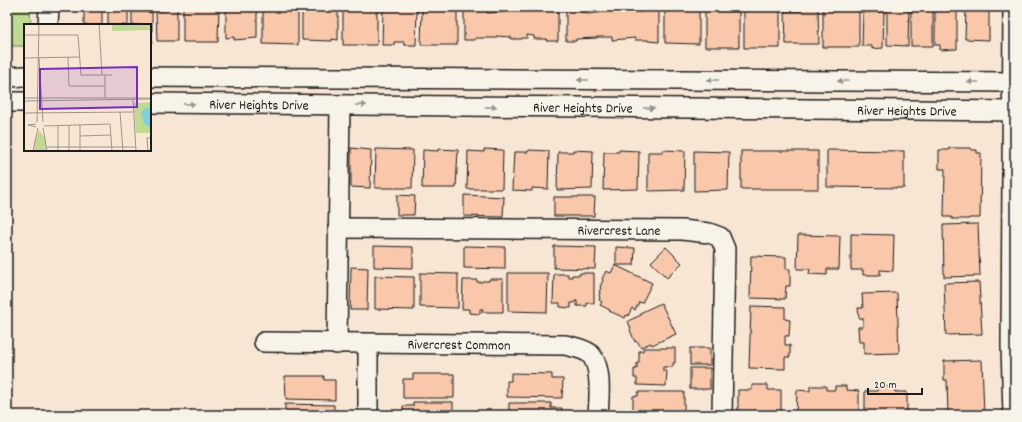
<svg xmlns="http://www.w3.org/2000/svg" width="1022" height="422" viewBox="0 0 1022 422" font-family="Dekko,sans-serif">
<rect width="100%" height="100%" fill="#f8e6d5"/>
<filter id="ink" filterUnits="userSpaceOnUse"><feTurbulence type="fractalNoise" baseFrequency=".025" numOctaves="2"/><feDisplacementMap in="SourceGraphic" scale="8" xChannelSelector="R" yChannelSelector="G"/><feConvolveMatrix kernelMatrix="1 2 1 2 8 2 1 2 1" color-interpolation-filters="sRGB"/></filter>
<g filter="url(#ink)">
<polygon fill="#c0da91" stroke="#6e7b56" points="7,7 30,7 31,25 25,25 25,46 7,46"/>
<g fill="#f9c7aa" stroke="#1c1c1c">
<rect x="84" y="7" width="18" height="18"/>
<polygon points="168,7 177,7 177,41 157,41 156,11 168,10"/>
<polygon points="183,7 219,7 218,42 183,42"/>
<polygon points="263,7 282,7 282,11 298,11 298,45 263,44"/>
<polygon points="302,7 338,8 338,40 332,39 332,41 302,40"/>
<polygon points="343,7 377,8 377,45 343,45"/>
<polygon points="464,7 480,8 480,11 487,11 487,13 504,12 504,10 511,10 511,9 526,9 526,11 542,11 542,8 558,8 558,41 546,41 547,39 534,39 534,36 527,35 527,38 522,38 522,39 511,39 511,37 496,36 496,38 475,38 475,40 464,40"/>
<polygon points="823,7 835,8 835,9 859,7 859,47 823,47"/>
<polygon points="887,7 909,7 908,46 887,45"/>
<rect x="911" y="7" width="22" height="39"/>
<polygon points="966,7 989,7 989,40 965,39"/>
<rect x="108" y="8" width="20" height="17"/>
<polygon points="383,8 417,8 416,45 404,45 404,42 394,42 394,45 382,45"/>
<polygon points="752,8 780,9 780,48 744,48 744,9 752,9"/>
<polygon points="226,9 257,9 257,38 234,40 234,37 226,38"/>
<polygon points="566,9 581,9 581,12 588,12 588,14 612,11 612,9 627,9 627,12 643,12 643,9 659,9 659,42 648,41 648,40 635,40 635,38 612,40 612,37 597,37 597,38 576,39 576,41 566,41"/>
<polygon points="800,9 818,9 819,44 786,44 785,11 800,11"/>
<polygon points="935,9 957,9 957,49 940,50 940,45 935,45"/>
<polygon points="422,10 457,10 457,45 421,45"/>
<polygon points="665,10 699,10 699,44 665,43"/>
<rect x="705" y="11" width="34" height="36"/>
<polygon points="132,12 152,12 152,43 150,43 150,25 132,25"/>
<polygon points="863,12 884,12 883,48 872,49 872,46 862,46"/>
<polygon points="351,148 371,150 370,188 351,187"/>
<polygon points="949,148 971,148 971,150 977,150 977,153 981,153 980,218 969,218 969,219 952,219 952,217 944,217 945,169 939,169 939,150 949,150"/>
<polygon points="376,149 413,150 412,188 375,188"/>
<polygon points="438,149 458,150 456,188 422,188 423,150 438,151"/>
<polygon points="484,149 503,150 502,189 467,189 468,151 484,152"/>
<polygon points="529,150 549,151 548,189 532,188 532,191 512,190 514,152 528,152"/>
<polygon points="573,150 593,151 592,189 557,190 558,152 573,152"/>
<polygon points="619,150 639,151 638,189 603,190 604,152 619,152"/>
<polygon points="663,150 685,151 684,190 648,191 648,152 663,152"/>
<polygon points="827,150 904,151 904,188 827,187"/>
<polygon points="694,151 729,152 728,190 694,191"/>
<rect x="741" y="151" width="77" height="38"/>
<polygon points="397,195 415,196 414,215 397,215"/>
<polygon points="464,195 504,197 503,217 464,216"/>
<polygon points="554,197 595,197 594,216 554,216"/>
<polygon points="978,224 980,276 944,277 943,225"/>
<polygon points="851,234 894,235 893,271 880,270 880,275 863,275 863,270 851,270"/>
<polygon points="798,235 840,236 839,269 827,269 827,275 809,274 810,269 797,269"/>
<polygon points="374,246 413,247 413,268 374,267"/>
<polygon points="464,246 505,247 505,269 464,268"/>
<polygon points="554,246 596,247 595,269 554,268"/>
<polygon points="616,247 635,248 634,265 616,265"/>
<polygon points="666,247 682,263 667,278 651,262"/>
<polygon points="751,256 786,257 786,269 790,269 790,286 786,286 785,299 750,298"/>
<polygon points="615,265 652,283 642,303 639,302 635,310 632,308 628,316 626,315 625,318 609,311 610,310 600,305 602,302 599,300 600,297 599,296 600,292 599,292 601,288 600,287 603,280 602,279 606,271 611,273"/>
<polygon points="351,267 368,268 367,310 350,310"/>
<polygon points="420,273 458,274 458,308 420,307"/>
<polygon points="508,273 548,273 547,312 508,311"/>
<polygon points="580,273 594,273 594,303 587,303 587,306 577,306 577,301 575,301 575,303 571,303 571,308 560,307 560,303 553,303 554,274 568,274 568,277 572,277 572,275 580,275"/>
<polygon points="375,276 414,277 414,310 375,309"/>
<polygon points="489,279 503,279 503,312 482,312 483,309 480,309 480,314 469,313 469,309 462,309 463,280 477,280 477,282 482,282 482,281 489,281"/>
<polygon points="979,282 982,334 946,335 944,283"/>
<polygon points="897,293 899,353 864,354 864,342 859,342 858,327 863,327 863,318 859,318 858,308 863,308 862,294"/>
<polygon points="661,303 676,334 652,345 651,343 641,347 637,341 635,342 630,330 631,329 628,321 641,315 640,313"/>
<polygon points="751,306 785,307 785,319 790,320 789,336 785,336 785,345 790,345 790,357 785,357 785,369 749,368"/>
<polygon points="643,348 675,348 675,363 673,363 673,367 663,367 663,371 667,371 666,386 637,385 637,378 634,378 634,369 637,369 637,363 639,363 639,351 643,351"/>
<rect x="690" y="348" width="20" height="17"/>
<polygon points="982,360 984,415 948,415 947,380 944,380 944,361"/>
<rect x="690" y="368" width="20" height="21"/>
<polygon points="511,373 552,374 552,379 563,379 562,398 507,397 507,381 511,381"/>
<polygon points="413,374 454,374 454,398 403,398 403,379 413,379"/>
<polygon points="285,376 324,376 324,380 335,380 335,400 286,399"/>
<polygon points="752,385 768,385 768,390 781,390 781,415 738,415 738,390 752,390"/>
<polygon points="810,386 826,386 826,390 835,390 835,386 846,386 846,390 859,391 859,415 796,415 797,390 810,391"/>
<polygon points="877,386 895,387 895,392 907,392 907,415 865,415 865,391 877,391"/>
<polygon points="638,392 684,392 684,412 633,411 633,396 638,396"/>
<polygon points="413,402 453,402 453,415 403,415 403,406 413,406"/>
<polygon points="509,403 551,403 551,408 562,408 562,415 506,415 506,412 509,412"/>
<polygon points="285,404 334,405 334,415 285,415"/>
</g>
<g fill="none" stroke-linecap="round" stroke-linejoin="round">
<g stroke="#1c1c1c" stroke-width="22">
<g id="minor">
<polyline points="48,25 49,7"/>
<polyline points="7,77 25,76"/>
<polyline points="150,77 1015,82"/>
<polyline points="7,102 25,102"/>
<path id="s1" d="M150,103L1015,111"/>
<path id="s2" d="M338,228L682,230L709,233L720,237L725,249L722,415"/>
<path id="s3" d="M264,342L565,345C573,347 582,348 589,353C603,365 599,399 598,415"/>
<polyline points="337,344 340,105"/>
<polyline points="368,415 368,344"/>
<polyline points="1013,415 1011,346 1013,7"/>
</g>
</g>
<use href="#minor" stroke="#f7f3e8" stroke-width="19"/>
</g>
<defs><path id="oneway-solid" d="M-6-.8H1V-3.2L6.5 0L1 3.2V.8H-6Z"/></defs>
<g fill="#94928c">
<use href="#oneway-solid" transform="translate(583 80) rotate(-180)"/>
<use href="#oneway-solid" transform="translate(713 80) rotate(-180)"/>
<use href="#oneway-solid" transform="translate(843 81) rotate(-180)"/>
<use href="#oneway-solid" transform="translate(973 82) rotate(-180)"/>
<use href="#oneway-solid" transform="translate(189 104) rotate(1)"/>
<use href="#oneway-solid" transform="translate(361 105)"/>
<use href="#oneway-solid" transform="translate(491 107) rotate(1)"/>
<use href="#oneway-solid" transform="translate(649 108)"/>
</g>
</g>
<g text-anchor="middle" stroke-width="3" stroke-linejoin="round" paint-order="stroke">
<g font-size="14" fill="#1c1c1c" stroke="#f7f3e8">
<text dy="5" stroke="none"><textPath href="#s1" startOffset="109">River Heights Drive</textPath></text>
<text dy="5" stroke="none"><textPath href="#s1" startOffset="433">River Heights Drive</textPath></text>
<text dy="5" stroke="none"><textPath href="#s1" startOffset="757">River Heights Drive</textPath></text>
<text dy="5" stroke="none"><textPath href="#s2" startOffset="281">Rivercrest Lane</textPath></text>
<text dy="5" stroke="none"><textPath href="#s3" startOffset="195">Rivercrest Common</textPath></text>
</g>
</g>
<g transform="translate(24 24)">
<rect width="127" height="127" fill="#f8e6d5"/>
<path d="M88,0H127V6L88,7ZM127,78V109H112L110,79ZM15,106L22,116V127H10L11,117Z" fill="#c0da91"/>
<path d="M127,83V103H125L120,100L117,89L121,84Z" fill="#80d1d9"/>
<path fill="none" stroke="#a0958b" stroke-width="1" d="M75,0L78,51M0,11H54L57,51H88M44,33L45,62H81M0,34L56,33M15,34L19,98M81,51V74M0,74H127M109,75L112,127M0,77L127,75M96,88L99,127M0,89L109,88M13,98L15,0M34,101V127M56,101V127M20,102L86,100L88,127M12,103L4,101L12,100M19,104L23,127M56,112L87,111M23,123H111M9,127L14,104M45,127V101M124,127L123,114H127"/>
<path fill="#7b2cbf" fill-opacity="0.15" stroke="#7b2cbf" stroke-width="2" d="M113,43V83L16,85V45Z"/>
<rect width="127" height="127" fill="none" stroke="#1c1c1c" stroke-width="2"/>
</g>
<rect width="1022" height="422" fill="none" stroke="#f7f3e8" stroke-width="24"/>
<rect x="12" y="12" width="998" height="398" fill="none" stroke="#1c1c1c" stroke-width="1.5" filter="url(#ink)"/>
<path d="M868 388v6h54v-6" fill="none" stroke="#1c1c1c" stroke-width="2"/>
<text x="874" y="388" font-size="12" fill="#1c1c1c" stroke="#f7f3e8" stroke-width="3" paint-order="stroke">20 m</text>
</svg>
